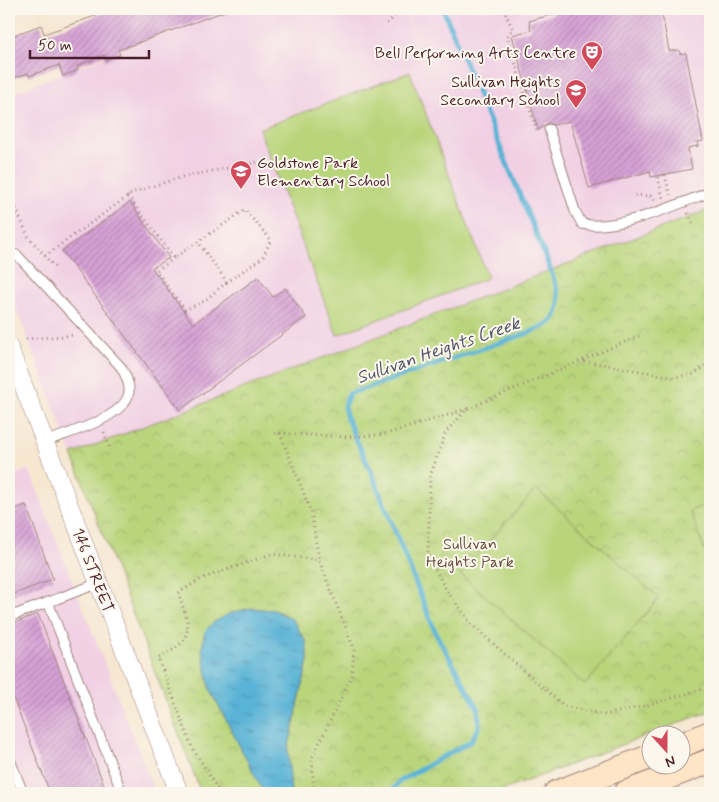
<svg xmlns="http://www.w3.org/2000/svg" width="719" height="802" viewBox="0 0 719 802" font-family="Mynerve,sans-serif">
<defs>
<pattern id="park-crowns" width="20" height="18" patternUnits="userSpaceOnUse" patternTransform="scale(1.25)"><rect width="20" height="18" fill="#b9d57c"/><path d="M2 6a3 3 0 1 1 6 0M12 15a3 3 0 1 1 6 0" fill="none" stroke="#a1b66b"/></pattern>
<pattern id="water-ripples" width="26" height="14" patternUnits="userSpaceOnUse" patternTransform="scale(1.25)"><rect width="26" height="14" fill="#58b3d6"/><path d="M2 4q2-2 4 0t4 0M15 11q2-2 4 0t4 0" fill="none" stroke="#4b91ae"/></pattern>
<pattern id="building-hatch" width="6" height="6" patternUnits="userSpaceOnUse" patternTransform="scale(1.25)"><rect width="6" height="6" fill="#d7a2d6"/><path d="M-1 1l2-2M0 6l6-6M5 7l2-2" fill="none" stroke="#b083ae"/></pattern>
</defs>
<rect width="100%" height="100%" fill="#fbf7ec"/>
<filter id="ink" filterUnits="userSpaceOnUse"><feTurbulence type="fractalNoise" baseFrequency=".02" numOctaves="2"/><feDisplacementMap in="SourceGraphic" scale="10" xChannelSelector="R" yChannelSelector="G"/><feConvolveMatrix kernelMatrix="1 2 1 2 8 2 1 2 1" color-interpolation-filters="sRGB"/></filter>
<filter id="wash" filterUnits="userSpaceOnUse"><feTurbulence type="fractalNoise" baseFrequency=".0096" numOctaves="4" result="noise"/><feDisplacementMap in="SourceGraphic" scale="20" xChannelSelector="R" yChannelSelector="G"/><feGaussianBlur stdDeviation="1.12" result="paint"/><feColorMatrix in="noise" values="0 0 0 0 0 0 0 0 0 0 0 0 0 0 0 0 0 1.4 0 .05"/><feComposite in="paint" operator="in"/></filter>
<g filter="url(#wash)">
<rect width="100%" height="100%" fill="#f6e7d1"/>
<g fill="#f1d0e4">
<polygon points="229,9 403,9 433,86 404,9 710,9 710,209 72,454 9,290 9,94"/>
<polygon points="29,469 155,793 9,793 9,477"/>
</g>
<polygon fill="url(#park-crowns)" stroke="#827a54" points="710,209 710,711 496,793 201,793 72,454"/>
<g fill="#b9d57c" stroke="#827a54">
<polygon points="410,72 488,278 337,335 259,129"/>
<polygon points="536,489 659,598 585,685 460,574"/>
<polygon points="710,503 710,564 690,511"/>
</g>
<polygon fill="url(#water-ripples)" stroke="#516980" points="251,608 274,610 292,619 306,641 308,661 288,750 291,793 266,793 263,791 210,689 202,649 205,631 214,622 231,613"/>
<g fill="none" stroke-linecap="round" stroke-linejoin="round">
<g stroke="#58b3d6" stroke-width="5">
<polyline points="324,793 350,790 362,793"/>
<path d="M390,793L400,781L471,741L479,727L478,708L436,634L373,476L347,419L344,406L349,394L531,332C537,329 544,327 549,323C570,309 552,276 546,258L443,9"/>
</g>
</g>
<g id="blocks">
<g fill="url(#building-hatch)">
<polygon points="115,9 228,10 118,50 120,55 105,60 104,55 77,66 78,70 63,76 59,65 29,76 28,73 9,80 9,37 41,25 44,34"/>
<polygon points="553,9 661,9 669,51 679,50 680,54 686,53 703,141 697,142 698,146 688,148 692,169 651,177 650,171 589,188 570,121 554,125 548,123 538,130 512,35 531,30 529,21 554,14"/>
<polygon points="130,202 169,258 152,268 193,324 258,277 273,297 285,288 306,317 180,410 62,251"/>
<polygon points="26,505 53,579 9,596 9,511"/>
<polygon points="38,614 107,793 50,793 9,687 9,625"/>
</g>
</g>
</g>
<g filter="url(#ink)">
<use href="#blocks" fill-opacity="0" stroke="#a0837e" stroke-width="1"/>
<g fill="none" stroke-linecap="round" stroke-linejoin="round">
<g stroke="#a0837e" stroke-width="11">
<g id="service">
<path d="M549,129L575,211L582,224C618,231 676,205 710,192"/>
<path d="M9,253L17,255L121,367C125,374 130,383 129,392C126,418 66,433 45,442"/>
<polyline points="48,602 122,793"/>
<polyline points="9,617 99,583"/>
<polyline points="9,757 23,793"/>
</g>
</g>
<g stroke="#a0837e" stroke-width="19">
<polyline id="minor" points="9,348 179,793"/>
</g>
<g stroke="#a0837e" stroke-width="26">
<g id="secondary">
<polyline points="682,745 710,733"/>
<polyline points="556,793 652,756"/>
<polyline points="626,793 710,761"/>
</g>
</g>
<g stroke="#a0837e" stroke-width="3" stroke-dasharray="1 4" stroke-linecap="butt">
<polyline points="503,9 513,29 507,36 537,132"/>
<polyline points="387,23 404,9"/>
<polyline points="665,175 670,195"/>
<polyline points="658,177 663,198"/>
<polyline points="635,195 650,196 655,200"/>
<polyline points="128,196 174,258 245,210 271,240 262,258 227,282 198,242"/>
<polyline points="12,199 18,213"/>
<polyline points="688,213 693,224"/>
<polyline points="9,217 18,213 28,236 56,269"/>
<polyline points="45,256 134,192 182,177 259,162"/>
<polyline points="174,258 156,271 185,310 204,301 227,282"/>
<polyline points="639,336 467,409 446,432 430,476 428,555 445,588 472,625 564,706 605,715 645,706 710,687"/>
<polyline points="26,339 75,335"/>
<polyline points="584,361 674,377 694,374 710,362"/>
<polyline points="104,432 111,451"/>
<polyline points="275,433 348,437 386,434 467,409"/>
<polyline points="280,433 311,512 319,560 354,649 352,675 312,758 314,793"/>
<path d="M220,793L192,747L158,658C196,640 191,628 178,593L201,579L271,554L319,560"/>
</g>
<use href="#service" stroke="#fff" stroke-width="9"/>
<use href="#minor" stroke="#fff" stroke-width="18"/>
<use href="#secondary" stroke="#fde5c5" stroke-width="24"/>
</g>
</g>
<defs>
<g id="theatre-pin" transform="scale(1.125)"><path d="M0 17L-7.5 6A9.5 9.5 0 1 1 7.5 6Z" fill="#d1495b" stroke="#fbf7ec"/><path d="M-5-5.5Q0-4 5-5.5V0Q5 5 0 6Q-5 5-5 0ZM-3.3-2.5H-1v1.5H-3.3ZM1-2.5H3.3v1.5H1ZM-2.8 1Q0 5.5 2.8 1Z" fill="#fff"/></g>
<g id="school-pin" transform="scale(1.125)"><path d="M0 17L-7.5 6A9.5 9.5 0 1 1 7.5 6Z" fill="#d1495b" stroke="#fbf7ec"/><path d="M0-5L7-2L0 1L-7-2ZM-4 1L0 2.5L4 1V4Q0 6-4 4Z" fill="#fff"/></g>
</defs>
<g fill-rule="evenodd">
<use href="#theatre-pin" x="592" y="52"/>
<use href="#school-pin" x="576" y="90"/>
<use href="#school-pin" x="241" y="171"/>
</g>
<g text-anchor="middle" stroke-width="4" stroke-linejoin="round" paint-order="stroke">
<g font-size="16" fill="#4a1f2b" stroke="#fbf7ec" text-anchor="end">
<text x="576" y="58">Bell Performing Arts Centre</text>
<text x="560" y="87">Sullivan Heights<tspan x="560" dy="18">Secondary School</tspan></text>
<text x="257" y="168" text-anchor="start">Goldstone Park<tspan x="257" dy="18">Elementary School</tspan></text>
</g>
<g font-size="16" fill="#664c3f" stroke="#fbf7ec">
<text x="470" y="549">Sullivan<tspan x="470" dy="18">Heights Park</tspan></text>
</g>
<g font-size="16" fill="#4a1f2b" stroke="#fbf7ec">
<text transform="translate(94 570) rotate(69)" y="6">146 STREET</text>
</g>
<g font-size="18" font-style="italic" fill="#4f5367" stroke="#fbf7ec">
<text transform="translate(438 350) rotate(-19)" y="6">Sullivan Heights Creek</text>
</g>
</g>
<rect width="719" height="802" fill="none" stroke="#fbf7ec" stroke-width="30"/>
<g transform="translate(666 750) rotate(159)"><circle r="24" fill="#fbf7ec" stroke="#b4a19f"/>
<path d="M0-4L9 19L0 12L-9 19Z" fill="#d1495b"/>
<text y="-8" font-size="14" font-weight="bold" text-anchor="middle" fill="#4a1f2b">N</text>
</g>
<path d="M30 50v8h119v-8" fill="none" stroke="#4a1f2b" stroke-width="2.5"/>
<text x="38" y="50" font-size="15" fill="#4a1f2b" stroke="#fbf7ec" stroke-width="4" paint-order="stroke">50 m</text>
</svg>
